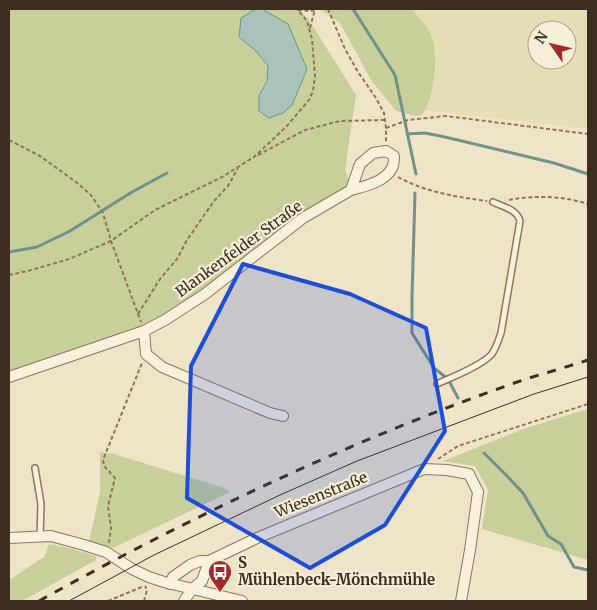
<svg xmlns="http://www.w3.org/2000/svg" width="597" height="610" viewBox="0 0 597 610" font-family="Merriweather,serif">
<rect width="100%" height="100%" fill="#f0e4c8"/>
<path fill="#e6deb5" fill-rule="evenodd" d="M412,9H588V129L425,110L432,88L435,52L425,26ZM537,30H567V60H537Z"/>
<g fill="#c9cf9b">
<polygon points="9,9 256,9 241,18 239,37 256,51 268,66 267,81 259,96 259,111 288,24 262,9 298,9 309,20 356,95 345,170 352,189 164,318 9,377"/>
<path d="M320,9H412C419,18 429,27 432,38C439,57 434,99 422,115L415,116L396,111L371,80L340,23Z"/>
<polygon points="588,409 588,560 482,529 488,490 475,466 443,461 523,429"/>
<polygon points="100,452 114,454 224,488 230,492 113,548 89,542 100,492"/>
<polygon points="49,544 69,548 96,556 96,560 22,601 9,601 9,580 44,557"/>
</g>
<polygon fill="#a9c4bc" stroke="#6f938a" points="256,9 262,9 288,24 307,69 292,105 283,113 269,118 259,111 259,96 267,81 268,66 256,51 239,37 241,18"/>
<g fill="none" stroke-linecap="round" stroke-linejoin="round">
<g stroke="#6f938a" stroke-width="3">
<polyline points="353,9 395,75 416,174"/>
<polyline points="407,134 425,133 445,137 554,163 588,174"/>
<polyline points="415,193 412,297 412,333 434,368 448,379 458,398"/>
<polyline points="9,252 37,247 70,231 132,192 167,173"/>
<polyline points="484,453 508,477 523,493 548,536 561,544 574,567 588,570"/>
</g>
<g stroke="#8d765c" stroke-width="8">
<g id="service">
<path d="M437,384C452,377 479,367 491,355C496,349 498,341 501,333L520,221C517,209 503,207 493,202"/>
<polyline points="35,468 41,504 40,537"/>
</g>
</g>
<g stroke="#8d765c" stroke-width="12">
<g id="minor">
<polyline points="9,377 144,331"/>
<path d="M283,416L270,413L162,367L146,354L144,331L165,320L205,294L303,218L351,190L360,164L373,153L386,151L394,156C394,160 394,164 392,168C385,182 365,186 351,190"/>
<polyline points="9,538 51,536 84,545 106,552 132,569 149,577 164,582 242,601"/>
<polyline points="170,584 173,577 190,565 200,561 209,561 257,538 424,469 447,470 469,474 478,492 470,550 461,601"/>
<polyline points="184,601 192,589 202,581 209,561"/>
</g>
</g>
<g stroke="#8d765c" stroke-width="2" stroke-dasharray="4 2.5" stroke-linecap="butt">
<polyline points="328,9 345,49 358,72 376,98 384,113 386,128 386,142"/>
<polyline points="298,10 312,11 315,9"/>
<polyline points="310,28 315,9"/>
<polyline points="386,128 408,120 446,116 588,134"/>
<polyline points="9,140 40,156 76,182 91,195 103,213 111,241 141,322"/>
<polyline points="258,155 305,130 340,121 384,120"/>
<path d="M398,177C425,192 457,197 487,201"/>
<path d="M509,200C534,195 564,196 588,204"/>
<polyline points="9,275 28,271 69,259 111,241 155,210 222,177 254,157 286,127 309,100 313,91 315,76 312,39 307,21 297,9"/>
<polyline points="138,314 160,279 177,259 187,240 214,201 228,186 238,168"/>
<polyline points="438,459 458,446 588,404"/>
<polyline points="109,543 111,528 108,506 115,478 104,466 103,460 142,363"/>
<polyline points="108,601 144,586"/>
<polyline points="144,601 147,590 145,586"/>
</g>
<use href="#service" stroke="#faf1dc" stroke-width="5"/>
<use href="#minor" stroke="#faf1dc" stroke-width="10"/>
<polyline stroke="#3d2e20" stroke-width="1" points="69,601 154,555 280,495 357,461 534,394 588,377"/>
<path stroke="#3d2e20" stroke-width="3" stroke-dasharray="9 9" stroke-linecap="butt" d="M39,601C194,515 356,438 523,380C545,373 567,367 588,360"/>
</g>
<path fill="#1d4ed8" fill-opacity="0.2" stroke="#1d4ed8" stroke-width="4" stroke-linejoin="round" d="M243,264L350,294L426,328L445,431L385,525L310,568L187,498L191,366Z"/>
<defs>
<g id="bus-pin" transform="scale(1.25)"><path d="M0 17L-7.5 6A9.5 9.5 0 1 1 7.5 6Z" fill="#9e2a2b" stroke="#f7eed8"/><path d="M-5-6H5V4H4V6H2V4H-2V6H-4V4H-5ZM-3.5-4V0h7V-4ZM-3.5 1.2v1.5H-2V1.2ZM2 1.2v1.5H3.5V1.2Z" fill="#fff"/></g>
</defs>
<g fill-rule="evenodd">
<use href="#bus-pin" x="220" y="572"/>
</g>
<g text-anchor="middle" stroke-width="4.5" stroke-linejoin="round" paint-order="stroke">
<g font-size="15" fill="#3d2e20" stroke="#f7eed8">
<text transform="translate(239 249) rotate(-36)" y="5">Blankenfelder Straße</text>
<text transform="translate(321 495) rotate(-22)" y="5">Wiesenstraße</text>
</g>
<g font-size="15" font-weight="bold" fill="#3d2e20" stroke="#f7eed8" text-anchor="start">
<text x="238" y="568">S<tspan x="238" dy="17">Mühlenbeck-Mönchmühle</tspan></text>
</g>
</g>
<rect width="597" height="610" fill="none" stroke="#3d2e20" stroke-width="20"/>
<g transform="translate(552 45) rotate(304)"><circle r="24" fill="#f7eed8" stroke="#ada18e"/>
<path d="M0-4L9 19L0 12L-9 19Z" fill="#9e2a2b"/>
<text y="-8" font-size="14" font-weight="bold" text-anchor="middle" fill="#3d2e20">N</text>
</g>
</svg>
